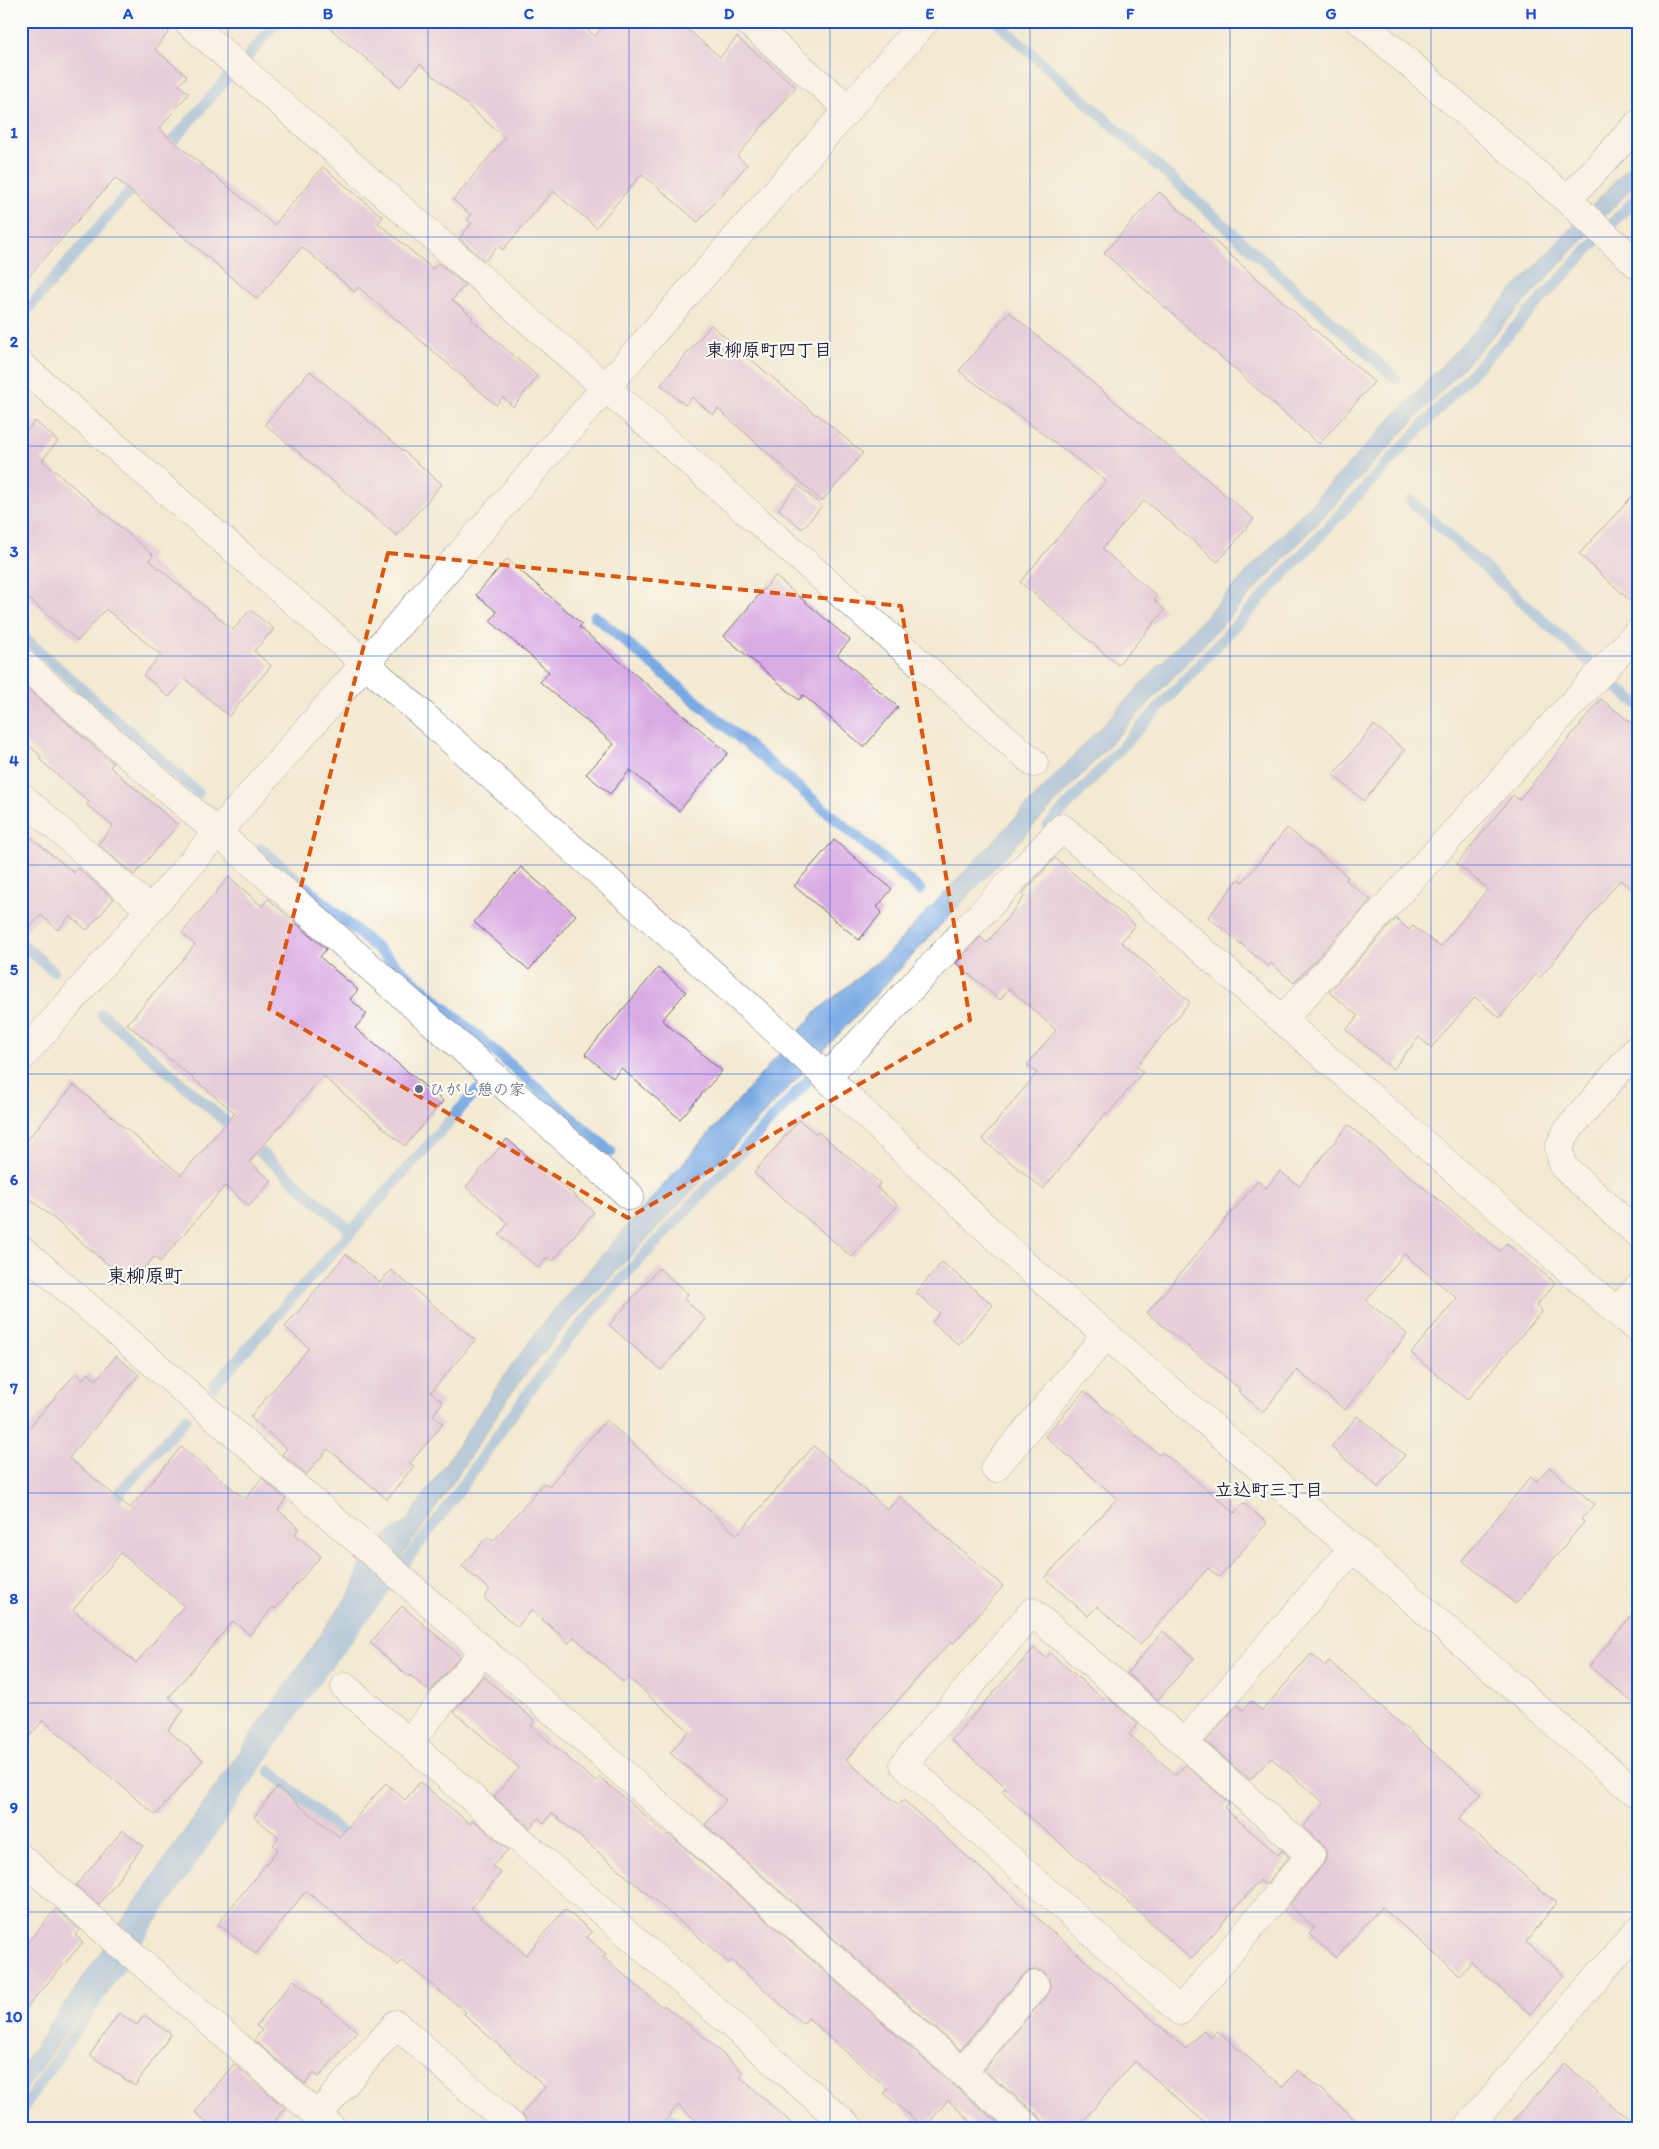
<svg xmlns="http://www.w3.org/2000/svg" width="1659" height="2149" viewBox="0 0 1659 2149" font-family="Itim,'Klee One',sans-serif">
<rect width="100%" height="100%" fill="#fdfcf7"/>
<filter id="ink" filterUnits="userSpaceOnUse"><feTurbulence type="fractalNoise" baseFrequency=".02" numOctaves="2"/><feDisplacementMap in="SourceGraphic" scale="10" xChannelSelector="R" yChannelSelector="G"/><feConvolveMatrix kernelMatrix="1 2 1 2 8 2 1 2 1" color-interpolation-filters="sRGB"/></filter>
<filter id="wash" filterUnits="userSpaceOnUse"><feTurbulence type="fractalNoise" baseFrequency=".0096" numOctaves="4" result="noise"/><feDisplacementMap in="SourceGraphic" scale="20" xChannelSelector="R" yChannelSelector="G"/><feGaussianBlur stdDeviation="1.12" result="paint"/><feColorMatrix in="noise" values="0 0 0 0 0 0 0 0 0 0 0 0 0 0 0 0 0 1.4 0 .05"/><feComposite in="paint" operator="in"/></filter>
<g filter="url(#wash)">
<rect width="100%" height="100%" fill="#f3ead2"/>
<polygon fill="#78a9e3" stroke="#4d668f" points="1638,157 1638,181 566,1325 516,1386 442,1499 21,2096 21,2067 353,1588 362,1561 382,1538 406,1522 507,1372 550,1314 817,1011 887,954"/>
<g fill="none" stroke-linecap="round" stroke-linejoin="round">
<g stroke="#78a9e3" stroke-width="11">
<polyline points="999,24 1396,379"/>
<polyline points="249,55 278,21"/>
<polyline points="164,151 230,75"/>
<polyline points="22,316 139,180"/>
<polyline points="1411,501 1588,661"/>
<polyline points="595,616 920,890"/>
<polyline points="25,638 198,793"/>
<polyline points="1614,685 1638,704"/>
<polyline points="1048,826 1638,196"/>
<polyline points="261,848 611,1152"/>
<polyline points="21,943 53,971"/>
<polyline points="102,1014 351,1231"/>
<polyline points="214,1386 476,1091"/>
<polyline points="106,1508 186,1418"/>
<polyline points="270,1771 353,1843"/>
<polyline points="658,2108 682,2128"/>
<polyline points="21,2111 315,1680 449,1505 519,1405 567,1341 616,1285 819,1069"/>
</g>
</g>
<g id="blocks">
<g fill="#d9abe3" fill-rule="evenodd">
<polygon points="21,21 172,21 173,27 155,49 187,76 179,85 189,93 159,129 274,225 323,167 383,217 378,223 433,269 439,263 465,285 452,300 473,317 471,319 538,377 513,407 503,397 496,405 358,287 355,292 302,247 257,299 115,178 21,285"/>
<polygon points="321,21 577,21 595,36 607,21 678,21 720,57 737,37 796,87 737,156 747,165 698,222 642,174 596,227 553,191 503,250 498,246 485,261 459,238 472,223 467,220 471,215 453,200 505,138 420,64 400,87"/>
<polygon points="1159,192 1374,382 1319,444 1104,253"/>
<polygon points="1009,312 1254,519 1218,562 1144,500 1102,549 1157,596 1154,600 1165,610 1118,665 1020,582 1106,481 959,371"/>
<polygon points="711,325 816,415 817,414 863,453 822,501 718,409 713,415 692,397 685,405 661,385"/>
<polygon points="310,371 442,484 397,536 265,424"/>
<polygon points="35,421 58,441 42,460 153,555 149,560 233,630 250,610 274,629 254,651 271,666 229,716 185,679 169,697 143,675 161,655 106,609 78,641 21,592 21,438"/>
<polygon points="798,485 822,506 802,529 778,509"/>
<polygon points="1638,490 1638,608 1579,554"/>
<polygon points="507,559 582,624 579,627 728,753 679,811 630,770 610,794 586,774 614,744 540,682 549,672 490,621 497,612 476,595"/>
<polygon points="775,576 850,640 837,655 898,707 864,747 803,695 799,700 724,636"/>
<polygon points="21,683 113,763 110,767 178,825 134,875 98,844 113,826 87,805 89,802 39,759 41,756 21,739"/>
<polygon points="1601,699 1638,728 1638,894 1620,880 1540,978 1536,974 1500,1018 1475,997 1431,1048 1419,1037 1393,1069 1346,1030 1358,1016 1329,992 1396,919 1409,930 1413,926 1440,947 1488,889 1457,864 1513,795 1519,800"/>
<polygon points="1374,725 1405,750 1364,801 1333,775"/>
<polygon points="1287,828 1348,877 1346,880 1371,900 1294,983 1271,963 1268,966 1208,917 1239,879 1243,882"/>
<polygon points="21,829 74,873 78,868 114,899 87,930 70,916 58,930 41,915 21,937"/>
<polygon points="834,840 892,889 877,907 882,912 859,940 794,886"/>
<polygon points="1055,858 1135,925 1121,942 1190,1002 1136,1067 1143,1072 1108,1114 1106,1113 1043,1189 982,1139 1037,1073 1027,1065 1056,1030 1009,988 1000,1000 956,963 980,937 987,943 1025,896 1022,894"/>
<polygon points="521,867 576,915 529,970 474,922"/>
<polygon points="229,877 262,906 268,899 326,949 320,957 358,990 350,999 367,1014 355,1028 443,1101 405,1146 323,1076 249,1162 272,1181 249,1206 225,1186 160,1262 154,1257 131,1284 21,1191 21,1147 74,1085 181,1175 235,1113 127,1024 195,945 182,933"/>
<polygon points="658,968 686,992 662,1020 722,1071 680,1119 621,1068 613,1078 585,1054"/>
<polygon points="799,1120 816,1134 818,1132 880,1183 877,1188 898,1205 852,1257 754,1173"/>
<polygon points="1348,1125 1500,1251 1506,1243 1555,1283 1536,1306 1542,1311 1467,1400 1411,1353 1457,1298 1404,1254 1366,1301 1407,1334 1345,1410 1297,1370 1263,1412 1238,1391 1240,1389 1147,1313 1258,1181 1266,1188 1280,1171 1299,1186"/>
<polygon points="507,1139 594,1212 553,1261 548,1257 538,1268 499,1235 508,1223 466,1187"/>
<polygon points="346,1254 380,1283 391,1270 475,1340 431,1392 443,1402 433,1415 443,1424 410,1463 414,1466 387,1499 328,1449 306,1475 282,1454 287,1449 250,1417 309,1348 285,1327"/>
<polygon points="942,1262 993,1305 959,1345 932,1322 940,1313 916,1293"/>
<polygon points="659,1268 688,1294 684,1299 706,1319 661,1370 609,1325"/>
<path d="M116,1356L139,1375L69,1458L130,1508L181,1447L245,1499L262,1478L286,1499L278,1510L299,1528L295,1534L321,1556L275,1609L273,1607L250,1635L233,1621L169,1697L184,1710L168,1730L203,1760L156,1815L43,1720L21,1746V1437L76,1373L83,1379L88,1373L96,1380ZM121,1553L184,1606L136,1663L73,1610Z"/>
<polygon points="1084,1391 1159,1455 1162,1452 1235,1513 1243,1503 1267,1523 1219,1577 1208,1568 1140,1645 1097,1606 1088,1616 1045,1578 1117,1498 1045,1436"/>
<polygon points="1357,1416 1405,1455 1378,1487 1331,1447"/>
<polygon points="606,1420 737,1535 814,1446 888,1510 899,1496 1003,1586 953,1644 951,1642 921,1674 846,1760 899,1805 903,1800 1186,2049 1203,2030 1211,2038 1217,2031 1283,2087 1298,2070 1365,2128 1211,2128 1135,2061 1077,2128 1044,2128 1043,2122 1039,2116 984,2070 1047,1995 1050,1987 1049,1979 1045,1973 1037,1970 1029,1971 1023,1975 960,2050 705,1825 726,1800 670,1753 689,1731 628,1677 623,1682 574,1637 569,1643 532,1610 517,1627 484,1598 490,1590 462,1566 487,1537 493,1541 544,1483 549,1486"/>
<polygon points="1549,1467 1594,1504 1581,1519 1584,1522 1516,1604 1462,1560 1531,1477 1536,1482"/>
<polygon points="402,1606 460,1656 430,1692 410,1675 409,1677 370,1643"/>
<polygon points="1638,1608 1638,1707 1589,1666"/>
<polygon points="1163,1631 1194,1658 1158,1700 1127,1673"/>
<polygon points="1034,1648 1046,1658 1050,1653 1104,1700 1107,1697 1138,1724 1129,1734 1176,1775 1185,1765 1229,1803 1224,1808 1278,1855 1282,1850 1289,1857 1265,1885 1260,1880 1191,1959 1096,1873 1035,1822 1002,1791 1006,1787 951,1740"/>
<polygon points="1311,1654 1325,1666 1329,1661 1481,1794 1459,1819 1556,1903 1526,1942 1564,1975 1530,2014 1471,1962 1460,1975 1381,1907 1336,1958 1309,1934 1315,1928 1289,1905 1323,1865 1326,1858 1326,1850 1322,1844 1303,1827 1324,1803 1271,1758 1250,1780 1206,1742 1237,1705 1243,1710 1251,1701 1262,1711"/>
<polygon points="483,1676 535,1721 531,1726 596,1782 600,1777 668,1836 669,1834 952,2084 1004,2128 978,2128 948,2100 924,2128 884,2093 888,2089 808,2018 803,2024 731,1960 729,1963 552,1813 544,1823 539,1818 530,1828 494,1797 519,1768 454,1712"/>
<polygon points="420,1782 470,1824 474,1820 508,1850 492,1866 501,1873 471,1908 526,1955 565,1909 592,1932 587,1937 606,1954 603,1957 662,2007 664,2005 704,2037 744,2073 740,2077 797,2128 705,2128 678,2105 659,2128 529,2128 529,2123 522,2114 545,2087 464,2014 466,2012 402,1961 398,1965 306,1891 256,1954 218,1924 278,1849 273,1845 279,1837 254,1817 277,1787 339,1837 386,1783 405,1800"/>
<polygon points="123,1830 143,1846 99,1905 76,1885"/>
<polygon points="56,1909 80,1930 75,1935 83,1942 21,2014 21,1950"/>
<polygon points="294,1980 357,2031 319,2077 314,2073 305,2084 254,2040 262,2030 256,2026"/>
<polygon points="119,2013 137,2025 144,2015 171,2034 135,2086 90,2055"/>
<polygon points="1564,2063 1599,2094 1638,2128 1507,2128"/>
<polygon points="234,2064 285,2108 269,2128 214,2128 195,2112"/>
</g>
</g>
</g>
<g filter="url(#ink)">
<use href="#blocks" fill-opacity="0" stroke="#6b6870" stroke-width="1"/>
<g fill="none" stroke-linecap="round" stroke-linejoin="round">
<g stroke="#6b6870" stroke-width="29">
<g id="minor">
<polyline points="187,21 1034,763"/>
<polyline points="747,21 849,109"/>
<polyline points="1360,21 1574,206 1638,265"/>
<polyline points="1567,200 1638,124"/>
<polyline points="21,365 365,663 788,1041 1023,1263 1638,1795"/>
<polyline points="21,662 218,833 630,1196"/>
<polyline points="21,796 150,910"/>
<polyline points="1282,1020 1638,632"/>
<polyline points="1638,1048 1567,1131 1559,1148 1563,1166 1638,1234"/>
<polyline points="21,1058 925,21"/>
<polyline points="828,1076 1062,828 1638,1330"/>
<polyline points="21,1249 407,1583 962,2072 1029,2128"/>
<polyline points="1617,1311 1638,1288"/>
<polyline points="995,1468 1106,1335"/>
<polyline points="345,1687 850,2128"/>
<polyline points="409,1742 483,1652"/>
<polyline points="1184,1743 1032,1612 904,1764 1180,2011 1311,1855 1184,1743 1353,1548"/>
<polyline points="21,1858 332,2128"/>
<polyline points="962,2072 1035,1985"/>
<polyline points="318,2115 396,2024 514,2128"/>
<polyline points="1467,2128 1638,1930"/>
</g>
</g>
<use href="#minor" stroke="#fff" stroke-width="28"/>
</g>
</g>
<path d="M0 0H1659V2149H0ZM388,553L901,606L970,1020L628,1218L269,1009Z" fill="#f3ead2" fill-opacity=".55" fill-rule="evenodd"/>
<path fill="none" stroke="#de560e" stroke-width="4" stroke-dasharray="10 6" stroke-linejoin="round" d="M388,553L901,606L970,1020L628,1218L269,1009Z"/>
<path fill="none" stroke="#1d4ed8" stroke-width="1" stroke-opacity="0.55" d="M228,21V2128M428,21V2128M629,21V2128M830,21V2128M1030,21V2128M1230,21V2128M1431,21V2128M21,237H1638M21,446H1638M21,656H1638M21,865H1638M21,1074H1638M21,1284H1638M21,1493H1638M21,1703H1638M21,1912H1638"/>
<circle fill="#5c6f8a" stroke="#fdfcf7" stroke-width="2" cx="419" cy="1089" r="5"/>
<g text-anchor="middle" stroke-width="4.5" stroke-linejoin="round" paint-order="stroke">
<g font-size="16" fill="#4e5e75" stroke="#fdfcf7" text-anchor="start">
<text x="429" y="1095">ひがし憩の家</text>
</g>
<g font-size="18" font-weight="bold" fill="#22223b" stroke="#fdfcf7">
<text x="769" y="356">東柳原町四丁目</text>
<text x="1269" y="1496">立込町三丁目</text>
</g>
<g font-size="19" font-weight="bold" fill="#22223b" stroke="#fdfcf7">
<text x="145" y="1282">東柳原町</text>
</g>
</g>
<rect width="1659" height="2149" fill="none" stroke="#fdfcf7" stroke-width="55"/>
<rect x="28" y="28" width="1604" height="2094" fill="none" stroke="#1d4ed8" stroke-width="2"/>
<g font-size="16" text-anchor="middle" font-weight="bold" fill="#1d4ed8">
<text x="128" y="19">A</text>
<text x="328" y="19">B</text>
<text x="529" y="19">C</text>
<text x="729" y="19">D</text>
<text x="930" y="19">E</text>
<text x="1130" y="19">F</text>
<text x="1331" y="19">G</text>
<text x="1531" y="19">H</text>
<text x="14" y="138">1</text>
<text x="14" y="347">2</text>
<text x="14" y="557">3</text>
<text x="14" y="766">4</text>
<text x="14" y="975">5</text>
<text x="14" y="1185">6</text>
<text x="14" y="1394">7</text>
<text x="14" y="1604">8</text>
<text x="14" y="1813">9</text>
<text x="14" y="2022">10</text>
</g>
</svg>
